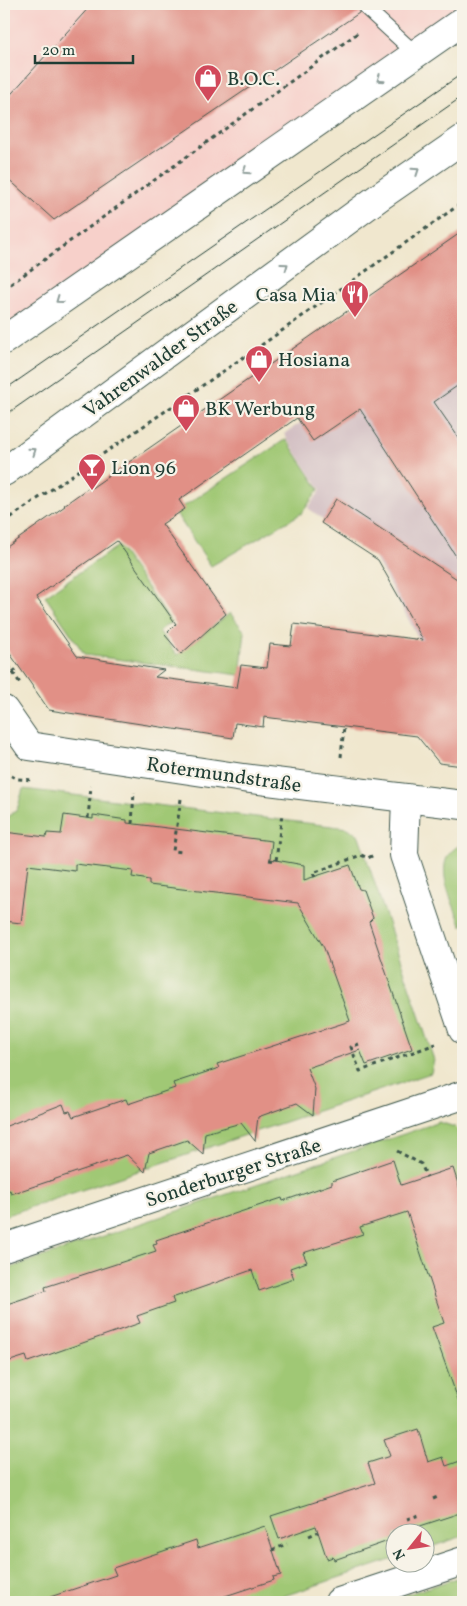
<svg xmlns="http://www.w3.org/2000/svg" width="467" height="1606" viewBox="0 0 467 1606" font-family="Vollkorn,serif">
<rect width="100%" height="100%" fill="#f7f3e8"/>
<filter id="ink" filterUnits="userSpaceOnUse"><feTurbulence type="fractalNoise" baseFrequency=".02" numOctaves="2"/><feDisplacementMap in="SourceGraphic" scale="10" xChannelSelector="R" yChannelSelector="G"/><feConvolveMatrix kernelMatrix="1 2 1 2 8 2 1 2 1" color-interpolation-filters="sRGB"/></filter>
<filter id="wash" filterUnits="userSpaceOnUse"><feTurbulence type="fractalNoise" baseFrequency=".0096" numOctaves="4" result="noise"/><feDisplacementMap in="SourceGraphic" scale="20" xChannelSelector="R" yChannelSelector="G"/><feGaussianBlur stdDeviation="1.12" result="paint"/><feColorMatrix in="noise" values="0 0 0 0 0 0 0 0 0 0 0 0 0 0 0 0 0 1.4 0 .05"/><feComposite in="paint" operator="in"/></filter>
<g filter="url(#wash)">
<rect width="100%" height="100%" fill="#f0e7ce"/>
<polygon fill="#f7d0ca" points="4,4 463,4 463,21 4,340"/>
<polygon fill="#d2bec2" points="463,313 463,620 421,643 375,558 308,508 321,490 284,434"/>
<g fill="#a0c874" stroke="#608254">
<polygon points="286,439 319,489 302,513 211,566 175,512"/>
<polygon points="118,546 171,622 159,631 177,655 230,613 245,632 240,675 85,655 45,596"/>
<polygon points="23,789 348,828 359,836 434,1060 431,1073 4,1216 4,819 17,810"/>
<path d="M463,844V926L462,927C453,901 427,858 463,844Z"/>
<polygon points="439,1122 455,1127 463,1135 463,1536 425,1549 424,1534 394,1534 394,1559 266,1602 4,1602 4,1270"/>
<polygon points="463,1576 463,1602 384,1602"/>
</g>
<g id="blocks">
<g fill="#e19086">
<polygon points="92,4 359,4 359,13 54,220 4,175 4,102"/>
<polygon points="463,231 463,382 434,402 463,444 463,567 360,409 313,441 297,418 179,500 185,509 162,524 226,614 181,654 165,635 176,624 117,541 36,597 77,656 164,670 155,677 237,688 241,665 267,668 270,644 291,646 294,624 423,640 378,560 321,523 336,499 463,583 463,766 439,763 417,736 264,717 263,727 235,723 233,738 49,710 4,645 4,549 65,506 64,505 88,488 90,489"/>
<polygon points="64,815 93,819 93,815 127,820 127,823 272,841 270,859 304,865 304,880 350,865 359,889 363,890 373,918 369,922 412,1049 366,1065 360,1050 307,1068 315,1089 313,1115 297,1103 258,1117 255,1141 241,1123 205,1133 203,1154 187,1140 149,1153 145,1172 127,1155 11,1194 10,1190 4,1192 4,1127 63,1104 66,1112 70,1111 73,1117 126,1099 128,1104 175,1088 173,1083 219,1068 217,1064 350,1021 324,948 298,903 149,885 149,880 132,877 133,871 75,864 75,871 28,865 21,923 4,921 4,832 46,837 47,833 61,834"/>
<polygon points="393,1160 401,1185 453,1168 463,1199 463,1404 460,1405 432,1327 444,1323 407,1212 360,1227 363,1234 303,1253 307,1262 290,1268 294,1279 259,1291 252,1270 172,1298 174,1303 137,1316 140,1323 28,1362 26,1356 4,1363 4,1305 46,1291 45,1287 156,1251 153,1245 157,1244 156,1240 282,1198 283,1201 332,1184 332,1181"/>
<polygon points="418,1429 428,1462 443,1457 446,1466 463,1460 463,1512 411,1529 406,1534 394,1534 394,1539 334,1560 333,1557 327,1559 316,1526 279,1539 271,1516 375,1483 368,1463 390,1456 384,1440"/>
<polygon points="265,1526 281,1575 273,1577 274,1580 207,1602 50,1602 50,1597 116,1575 113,1568 196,1540 198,1548"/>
</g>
</g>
</g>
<g filter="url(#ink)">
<use href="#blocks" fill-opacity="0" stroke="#3e564b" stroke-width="1"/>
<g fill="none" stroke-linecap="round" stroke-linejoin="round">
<g stroke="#3e564b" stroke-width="16">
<polyline id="service" points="366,8 416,54"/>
</g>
<g stroke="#3e564b" stroke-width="30">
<g id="minor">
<polyline points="4,710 29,746 243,778 463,805"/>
<polyline points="406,798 404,855 463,1030"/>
<polyline points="4,1248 463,1095"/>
<polyline points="339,1602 463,1561"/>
</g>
</g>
<g stroke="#3e564b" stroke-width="30">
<g id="secondary">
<polyline points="4,340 463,21"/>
<polyline points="4,472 382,195 463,139"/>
</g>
</g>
<g stroke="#3e564b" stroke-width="3" stroke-dasharray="4 4" stroke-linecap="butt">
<polyline points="4,289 359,32"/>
<polyline points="4,522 273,337 463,202"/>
<polyline points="4,659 20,683"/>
<polyline points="13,672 19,667"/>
<polyline points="341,757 344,727"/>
<polyline points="4,772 17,779 33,780"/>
<polyline points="181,799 173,851 183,852"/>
<polyline points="88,818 91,786"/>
<polyline points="132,824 134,792"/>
<polyline points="269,860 276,861 282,814"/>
<polyline points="315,877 313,873 361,855 368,858 374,855"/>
<polyline points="359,1044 351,1047 360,1071 436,1044"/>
<polyline points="397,1151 421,1164 427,1177"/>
<polyline points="433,1499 440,1496"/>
<polyline points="407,1519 419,1515"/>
<polyline points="309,1536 318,1532"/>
<polyline points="272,1550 287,1544"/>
</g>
<use href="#service" stroke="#fff" stroke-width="14"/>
<use href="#minor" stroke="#fff" stroke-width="28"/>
<use href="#secondary" stroke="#fff" stroke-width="28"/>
<g stroke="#1f3d34" stroke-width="1">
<polyline points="4,390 463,73"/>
<polyline points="4,416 463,96"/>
</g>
</g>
<defs><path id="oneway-chevron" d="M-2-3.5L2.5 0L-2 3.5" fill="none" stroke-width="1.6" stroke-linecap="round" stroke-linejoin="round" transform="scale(1.25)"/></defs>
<g stroke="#8f9e9a">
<use href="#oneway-chevron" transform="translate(380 79) rotate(146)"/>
<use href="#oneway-chevron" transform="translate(246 171) rotate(146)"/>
<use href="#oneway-chevron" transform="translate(416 171) rotate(-34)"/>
<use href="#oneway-chevron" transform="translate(285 266) rotate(-36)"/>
<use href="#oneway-chevron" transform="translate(59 300) rotate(144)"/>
<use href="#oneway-chevron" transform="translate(33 451) rotate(-35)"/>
</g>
</g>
<defs>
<g id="shop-pin" transform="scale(1.4375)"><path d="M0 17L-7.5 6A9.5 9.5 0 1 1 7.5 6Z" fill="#d1495b" stroke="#f7f3e8"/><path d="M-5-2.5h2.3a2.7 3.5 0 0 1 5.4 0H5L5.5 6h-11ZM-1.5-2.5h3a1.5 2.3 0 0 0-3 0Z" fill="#fff"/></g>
<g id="restaurant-pin" transform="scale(1.4375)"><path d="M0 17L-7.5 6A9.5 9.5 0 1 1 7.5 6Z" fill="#d1495b" stroke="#f7f3e8"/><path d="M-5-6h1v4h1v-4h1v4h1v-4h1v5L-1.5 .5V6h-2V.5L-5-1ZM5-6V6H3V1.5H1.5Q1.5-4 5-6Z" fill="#fff"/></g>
<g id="bar-pin" transform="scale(1.4375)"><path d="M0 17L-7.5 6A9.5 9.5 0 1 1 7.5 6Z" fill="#d1495b" stroke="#f7f3e8"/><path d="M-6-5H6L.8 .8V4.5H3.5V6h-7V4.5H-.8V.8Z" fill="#fff"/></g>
</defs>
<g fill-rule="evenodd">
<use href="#shop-pin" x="208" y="78"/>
<use href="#restaurant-pin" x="355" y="294"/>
<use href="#shop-pin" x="259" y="359"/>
<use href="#shop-pin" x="186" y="408"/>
<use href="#bar-pin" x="92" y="467"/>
</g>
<g text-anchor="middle" stroke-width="4.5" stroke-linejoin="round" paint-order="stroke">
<g font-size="20" fill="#1f3d34" stroke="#f7f3e8" text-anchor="start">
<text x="227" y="85">B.O.C.</text>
<text x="336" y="301" text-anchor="end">Casa Mia</text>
<text x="278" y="366">Hosiana</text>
<text x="205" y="415">BK Werbung</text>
<text x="111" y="474">Lion 96</text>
</g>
<g font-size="20" fill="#1f3d34" stroke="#f7f3e8">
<text transform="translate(160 358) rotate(-36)" y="7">Vahrenwalder Straße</text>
<text transform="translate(224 774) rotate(8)" y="7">Rotermundstraße</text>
<text transform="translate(233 1172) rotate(-18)" y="7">Sonderburger Straße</text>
</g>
</g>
<rect width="467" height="1606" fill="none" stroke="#f7f3e8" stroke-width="20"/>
<g transform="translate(410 1548) rotate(240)"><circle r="24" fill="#f7f3e8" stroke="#a1aaa0"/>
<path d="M0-4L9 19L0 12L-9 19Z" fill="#d1495b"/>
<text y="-8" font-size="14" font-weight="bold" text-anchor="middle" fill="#1f3d34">N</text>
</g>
<path d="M35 55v8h98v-8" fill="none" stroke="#1f3d34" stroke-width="2.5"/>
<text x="42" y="55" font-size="15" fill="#1f3d34" stroke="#f7f3e8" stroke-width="4" paint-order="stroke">20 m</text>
</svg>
